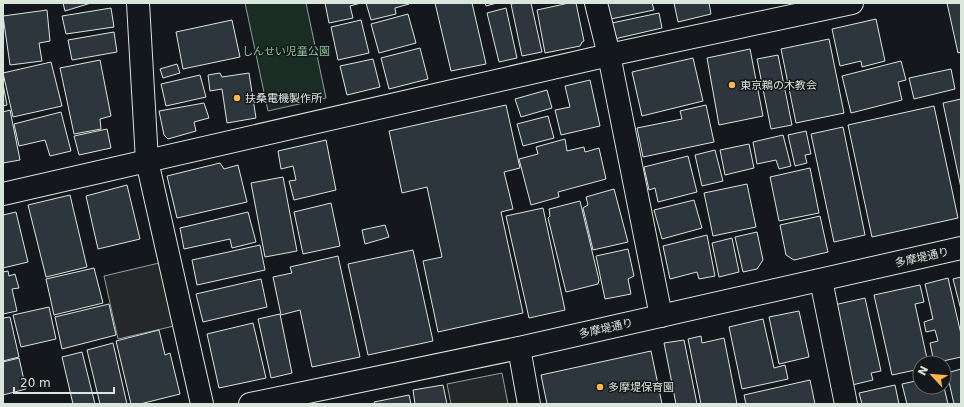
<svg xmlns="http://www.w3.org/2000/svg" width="964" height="407" viewBox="0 0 964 407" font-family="'DejaVu Sans','Noto Sans JP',sans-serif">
<rect width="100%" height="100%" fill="#14181c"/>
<polygon fill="#1a2d24" stroke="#939e99" points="245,3 306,3 326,98 268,111"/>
<g fill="#24282b" stroke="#939e99">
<polygon points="159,263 174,326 118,339 104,276"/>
<polygon points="502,373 508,404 451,404 447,384"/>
</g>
<g fill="#2c363c" stroke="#d8e6dc">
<polygon points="63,3 91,3 65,11"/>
<polygon points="325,3 361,3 350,6 353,18 329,23"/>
<polygon points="366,3 409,3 409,4 395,8 396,14 371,20"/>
<polygon points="435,3 472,3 486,64 451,71"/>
<polygon points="485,3 497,3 486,6"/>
<polygon points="517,3 531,3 542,52 522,56 511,4"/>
<polygon points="569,3 576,3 584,41 582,42 580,46 545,53 537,10"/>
<polygon points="603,3 652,3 654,10 606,20"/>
<polygon points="674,3 709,3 711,14 678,22"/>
<polygon points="947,3 961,3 961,52 958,53"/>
<polygon points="111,8 114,27 66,34 62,16"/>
<polygon points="506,8 517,58 499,62 487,13"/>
<polygon points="47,10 50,41 39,43 42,61 10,65 3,16"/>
<polygon points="659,13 662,28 610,40 607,24"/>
<polygon points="408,14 416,43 379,53 371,24"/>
<polygon points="876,19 885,61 862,67 861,61 840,66 832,29"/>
<polygon points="232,20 240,57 183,69 176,32"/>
<polygon points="361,20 369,53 338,60 331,27"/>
<polygon points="114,32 117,52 72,60 68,40"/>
<polygon points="829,39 844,113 796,123 781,49"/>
<polygon points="420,48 428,79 389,89 381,58"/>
<polygon points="750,49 763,116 719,125 707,58"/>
<polygon points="778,55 792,125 771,129 757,59"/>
<polygon points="693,58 703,101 642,116 632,72"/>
<polygon points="373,59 380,87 347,95 340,66"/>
<polygon points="100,60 111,116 100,119 101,129 74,134 60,68"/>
<polygon points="901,61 906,80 898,82 902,100 851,113 842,76"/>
<polygon points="51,62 62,106 13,117 3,73"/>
<polygon points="177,64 180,73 163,78 160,69"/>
<polygon points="951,69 955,89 914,99 909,78"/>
<polygon points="220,73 222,77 249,73 256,118 227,123 222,89 210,91 208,75"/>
<polygon points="200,75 206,97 166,106 161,84"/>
<polygon points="590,80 600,126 561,135 555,110 570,107 565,86"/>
<polygon points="3,84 7,105 3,106"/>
<polygon points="547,90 552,108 521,117 515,99"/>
<polygon points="961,99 961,188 943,103"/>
<polygon points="204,103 209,118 194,122 196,131 168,139 164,135 159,111"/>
<polygon points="506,105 520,168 504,172 513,209 501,212 523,313 438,332 423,261 442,257 427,187 402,193 389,131"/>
<polygon points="706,105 714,142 643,157 637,128 682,119 680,111"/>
<polygon points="934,106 958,218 872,237 848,125"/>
<polygon points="10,110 20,160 3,163 3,112"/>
<polygon points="61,112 71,151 50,156 45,140 19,146 14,124"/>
<polygon points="548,116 554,138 523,146 517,124"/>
<polygon points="843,127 865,235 834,242 811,134"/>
<polygon points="107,129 111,148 79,155 74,136"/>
<polygon points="806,131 811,154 805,155 807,163 795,166 788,135"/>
<polygon points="783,135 791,166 779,169 776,160 757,164 753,142"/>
<polygon points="565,139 567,151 584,147 585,152 599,148 606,179 558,192 559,197 531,205 519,159 538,154 536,147"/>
<polygon points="326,140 336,190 294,200 289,181 296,180 293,166 281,169 278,151"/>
<polygon points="749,144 754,168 725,175 720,150"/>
<polygon points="715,150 723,181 702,186 695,155"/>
<polygon points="688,156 697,192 658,202 655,188 649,190 644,167"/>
<polygon points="220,163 224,169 238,165 247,202 177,218 167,176"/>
<polygon points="810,168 819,213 779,221 770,177"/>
<polygon points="283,177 297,251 265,257 251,183"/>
<polygon points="747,184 756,227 713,236 704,193"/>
<polygon points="127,185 140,239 98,249 86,196"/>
<polygon points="614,189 628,242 593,250 583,208 588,205 586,197"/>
<polygon points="70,195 87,267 46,277 28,205"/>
<polygon points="694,200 702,228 662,239 654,210"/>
<polygon points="580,201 599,280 598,284 566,292 548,218 550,216 549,209"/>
<polygon points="331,203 340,246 303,254 294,212"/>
<polygon points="543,208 565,310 529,318 506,216"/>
<polygon points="16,212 28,262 3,268 3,215"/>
<polygon points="248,212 256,242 232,248 230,239 184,249 180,228"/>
<polygon points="820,216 828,252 794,260 786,255 780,225"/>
<polygon points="385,225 389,237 365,244 362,230"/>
<polygon points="757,232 763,260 757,269 743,272 735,237"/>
<polygon points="707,235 715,276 699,279 697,272 670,279 663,246"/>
<polygon points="732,238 739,272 719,277 712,243"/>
<polygon points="260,245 265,270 197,285 192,260"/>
<polygon points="628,249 634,276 628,279 631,294 605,299 596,256"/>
<polygon points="413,250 433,341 368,355 348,264"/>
<polygon points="338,256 360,357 312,367 300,310 281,315 273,277 292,273 290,267"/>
<polygon points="94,268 103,303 54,315 46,279"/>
<polygon points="8,271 9,276 15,274 19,288 12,289 17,311 3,314 3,272"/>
<polygon points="961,277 961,310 953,279"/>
<polygon points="948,278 961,334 961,357 934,363 930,343 938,341 935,330 926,332 924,322 933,319 925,284"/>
<polygon points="261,279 267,307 203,322 196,294"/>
<polygon points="920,285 924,302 915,304 928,363 920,363 920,369 892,375 874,295"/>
<polygon points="865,298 881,371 871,373 873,380 852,385 834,305"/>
<polygon points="109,304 116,335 62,349 55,317"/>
<polygon points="49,307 56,339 21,347 13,315"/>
<polygon points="799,311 809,357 779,364 769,317"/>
<polygon points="280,314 292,373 271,378 258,319"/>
<polygon points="10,317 19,357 3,361 3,318"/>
<polygon points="763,319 774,368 785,365 788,379 742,389 729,327"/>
<polygon points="253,323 266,378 219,388 207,334"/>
<polygon points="159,330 165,355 170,353 180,394 140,404 131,404 116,341"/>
<polygon points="701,336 702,343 724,338 737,404 701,404 688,339"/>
<polygon points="684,340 697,404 676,404 664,343"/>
<polygon points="113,343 127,404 100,404 87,350"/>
<polygon points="651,351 662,404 547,404 541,375"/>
<polygon points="82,352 95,404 73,404 62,357"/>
<polygon points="19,358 26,389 3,395 3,362"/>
<polygon points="961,369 961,404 954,404 947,373"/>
<polygon points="810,380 815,404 746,404 744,395"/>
<polygon points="920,380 920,387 944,387 948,404 907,404 902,384"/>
<polygon points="443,385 447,404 415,404 413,390"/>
<polygon points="895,385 899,404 862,404 859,393"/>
<polygon points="409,395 411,404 375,404 374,402"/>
</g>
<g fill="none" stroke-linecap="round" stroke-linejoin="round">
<g stroke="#d8e6dc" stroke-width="24">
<g id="minor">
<polyline points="138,3 147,161 202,404"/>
<polyline points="596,3 609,55 661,316"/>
<polyline points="3,194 609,55 852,3"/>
<polyline points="821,280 846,404"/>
<polyline points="519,348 529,404"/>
</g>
</g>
<g stroke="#d8e6dc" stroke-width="24">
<polyline id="primary" points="250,404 519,348 961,248"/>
</g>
<use href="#minor" stroke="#14181c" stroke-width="22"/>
<use href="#primary" stroke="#14181c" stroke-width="22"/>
</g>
<g fill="#ffb74d" stroke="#14181c" stroke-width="1.5">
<circle cx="732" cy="85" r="4"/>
<circle cx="237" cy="98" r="4"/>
<circle cx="600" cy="387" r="4"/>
</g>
<g text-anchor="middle" stroke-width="3" stroke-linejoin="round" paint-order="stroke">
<g font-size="11" fill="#8ac095" stroke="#14181c">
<text x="286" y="55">しんせい児童公園</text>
</g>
<g font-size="11" fill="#d8e6dc" stroke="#14181c" text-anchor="start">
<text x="740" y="89">東京鵜の木教会</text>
<text x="245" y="102">扶桑電機製作所</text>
<text x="608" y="391">多摩堤保育園</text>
</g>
<g font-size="11" fill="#d8e6dc" stroke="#14181c">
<text transform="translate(922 257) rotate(-13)" y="4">多摩堤通り</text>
<text transform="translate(606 328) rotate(-13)" y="4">多摩堤通り</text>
</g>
</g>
<rect width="964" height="407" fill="none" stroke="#d8e6dc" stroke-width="8"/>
<g transform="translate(932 375) rotate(296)"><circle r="19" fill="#14181c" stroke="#626a69"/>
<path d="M0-3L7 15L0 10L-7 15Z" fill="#ffb74d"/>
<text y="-6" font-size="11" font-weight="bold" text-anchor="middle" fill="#d8e6dc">N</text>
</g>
<path d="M14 387v6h100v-6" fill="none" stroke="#d8e6dc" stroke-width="2"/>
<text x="20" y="387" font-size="12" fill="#d8e6dc" stroke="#14181c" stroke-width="3" paint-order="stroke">20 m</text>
</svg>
